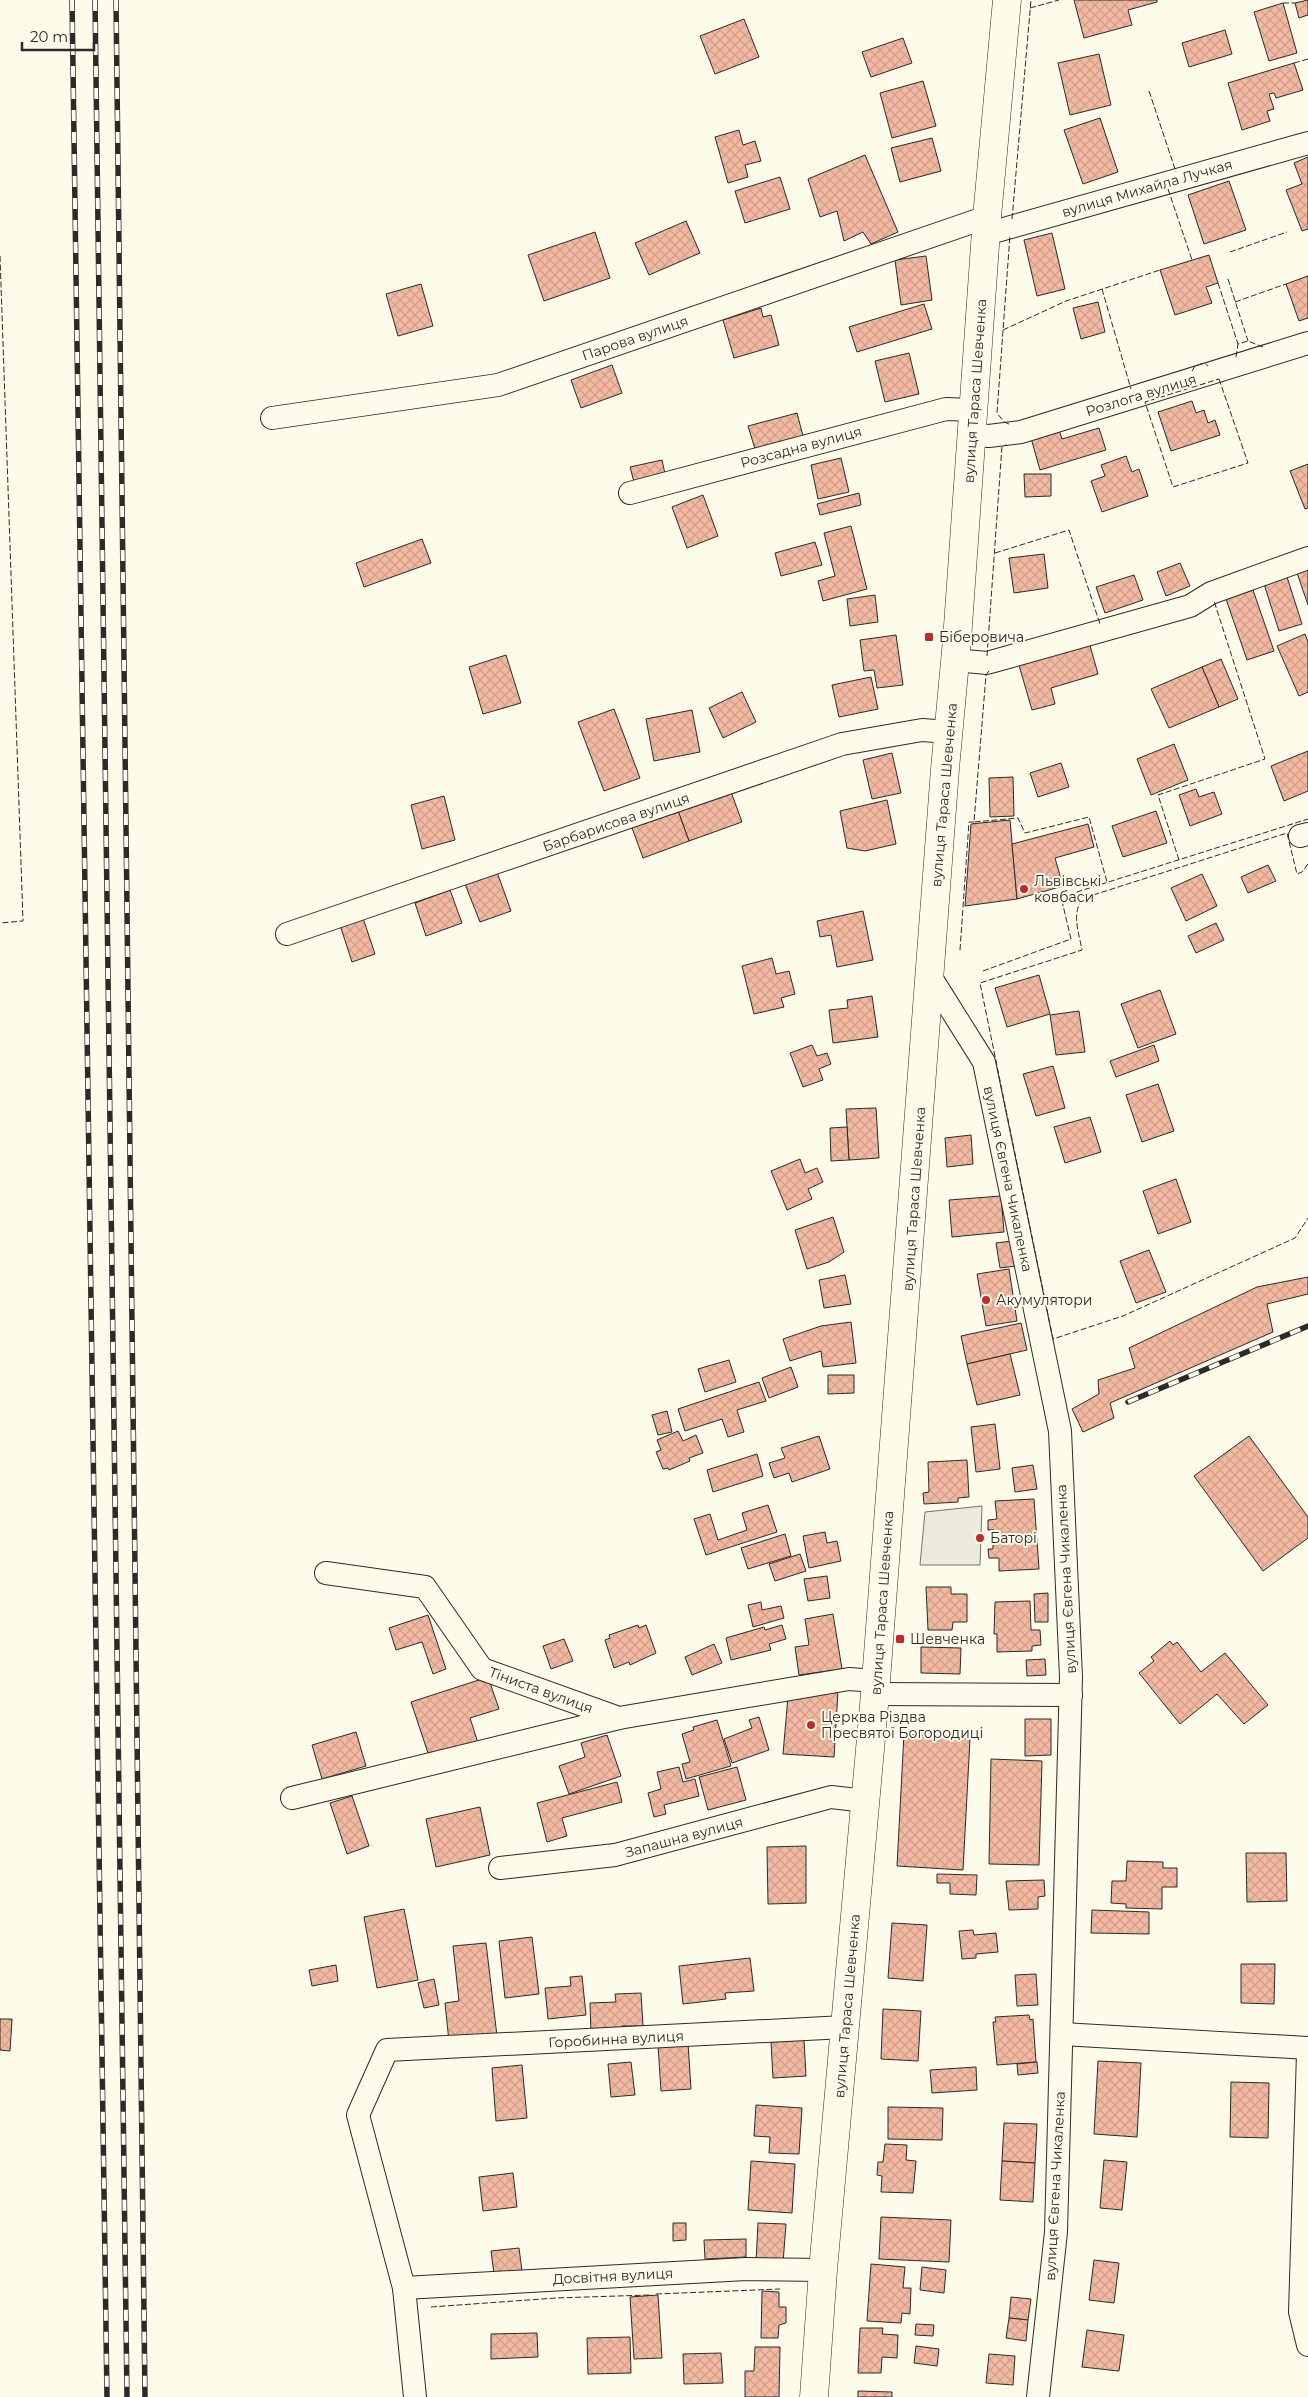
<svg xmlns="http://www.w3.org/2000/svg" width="1308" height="2397" viewBox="0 0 1308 2397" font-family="Montserrat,sans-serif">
<defs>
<pattern id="building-cross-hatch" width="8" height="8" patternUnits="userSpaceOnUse" patternTransform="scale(1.25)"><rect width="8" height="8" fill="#f2b8a0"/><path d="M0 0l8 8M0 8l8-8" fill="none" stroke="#d09e8a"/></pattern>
</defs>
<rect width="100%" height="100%" fill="#fdfbea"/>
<polygon fill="#eceadb" stroke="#74746e" points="982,1506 980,1565 920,1565 925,1512"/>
<g fill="url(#building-cross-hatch)" stroke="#2b2b2b">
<polygon points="1074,0 1157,0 1157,2 1128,10 1132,25 1084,38"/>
<polygon points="1308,0 1308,15 1299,18 1295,3"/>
<polygon points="1283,3 1297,53 1269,61 1254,12"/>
<polygon points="744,19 759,57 715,74 700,36"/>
<polygon points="1225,30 1232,54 1189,67 1182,43"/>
<polygon points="903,38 912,63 871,77 862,52"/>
<polygon points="1099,54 1111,105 1070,115 1058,63"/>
<polygon points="1294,63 1303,90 1276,98 1274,93 1269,94 1274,109 1267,111 1270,121 1242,130 1228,83"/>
<polygon points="923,81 936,126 892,138 880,93"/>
<polygon points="1100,118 1118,172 1083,184 1064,130"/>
<polygon points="739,130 743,145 755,141 761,161 745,165 748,177 728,183 715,137"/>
<polygon points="932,138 941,171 900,182 891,148"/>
<polygon points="865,155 898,232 871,244 863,232 844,241 837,211 820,217 808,179"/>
<polygon points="1308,157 1308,229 1302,231 1286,190 1302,184 1294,163"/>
<polygon points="780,177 790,209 745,223 735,191"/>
<polygon points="1229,181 1246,230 1204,244 1188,195"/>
<polygon points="686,221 700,253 649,275 635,243"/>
<polygon points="595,232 610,278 544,301 528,255"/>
<polygon points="1052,233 1065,289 1037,296 1024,240"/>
<polygon points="1209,255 1218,283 1206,287 1212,303 1175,315 1160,270"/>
<polygon points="926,256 932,300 901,305 895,260"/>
<polygon points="1308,276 1308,318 1299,321 1286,284"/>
<polygon points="421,284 433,326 398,336 386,294"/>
<polygon points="1098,302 1105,332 1081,339 1073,308"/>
<polygon points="924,304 932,329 857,352 849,327"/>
<polygon points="761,308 763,317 771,315 779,345 734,358 723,320"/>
<polygon points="909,353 919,394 885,402 875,361"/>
<polygon points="612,365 622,393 581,408 571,380"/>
<polygon points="1192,401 1196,413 1204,410 1208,423 1215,420 1220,435 1171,451 1158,412"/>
<polygon points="797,413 803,436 755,449 748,426"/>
<polygon points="1099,428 1106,450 1040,470 1031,438 1059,430 1062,439"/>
<polygon points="1126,456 1132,472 1139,469 1148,496 1102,512 1091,481 1105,476 1101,465"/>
<polygon points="841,458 849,492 818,499 811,465"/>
<polygon points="662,460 665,474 634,482 630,467"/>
<polygon points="1308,464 1308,508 1305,509 1290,471"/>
<polygon points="1024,474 1051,474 1051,496 1025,497"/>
<polygon points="859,493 861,505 820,515 817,504"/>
<polygon points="703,495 718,536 687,548 672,507"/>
<polygon points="851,526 867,589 823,601 818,581 835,576 824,533"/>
<polygon points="422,539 431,563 364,587 356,563"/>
<polygon points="815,542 822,565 781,576 775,553"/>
<polygon points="1044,554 1048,588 1014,593 1009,558"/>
<polygon points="1180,563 1190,586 1166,596 1157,572"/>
<polygon points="1308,566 1308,605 1296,570"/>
<polygon points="1134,575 1143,600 1105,613 1096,587"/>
<polygon points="1287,577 1302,624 1279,631 1264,584"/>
<polygon points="1253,590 1274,651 1247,660 1226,599"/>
<polygon points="875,595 878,622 850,626 847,599"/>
<polygon points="1305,634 1308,642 1308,692 1299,696 1277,646"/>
<polygon points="896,635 903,685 877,688 874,670 864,671 860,640"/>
<polygon points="1089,642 1098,674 1051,688 1055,704 1032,710 1018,662"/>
<polygon points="506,655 521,703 483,714 469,667"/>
<polygon points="1221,659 1238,699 1219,707 1202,667"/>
<polygon points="1202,667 1219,707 1169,728 1151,689"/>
<polygon points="871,677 878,709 839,717 832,685"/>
<polygon points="742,692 756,722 723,738 709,708"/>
<polygon points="614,709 640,778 604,791 578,722"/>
<polygon points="692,710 700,752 654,761 646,719"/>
<polygon points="1174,744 1188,780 1151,795 1137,759"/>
<polygon points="1308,751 1308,791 1284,801 1271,766"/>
<polygon points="892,753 901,793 872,799 863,760"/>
<polygon points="1061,763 1069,787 1038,797 1030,773"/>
<polygon points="1013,777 1014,816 990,817 989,778"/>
<polygon points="730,789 742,822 689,841 677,808"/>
<polygon points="1196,789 1199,797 1214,792 1222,814 1190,826 1179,795"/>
<polygon points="444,796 455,840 422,849 411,805"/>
<polygon points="887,800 896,844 865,851 847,848 840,811"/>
<polygon points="677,808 689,841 643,858 631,825"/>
<polygon points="1156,811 1167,843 1123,857 1112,826"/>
<polygon points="1010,820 1017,899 965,906 971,824"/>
<polygon points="1088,824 1094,847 1055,858 1063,886 1017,899 1012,844"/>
<polygon points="1268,865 1276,881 1248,893 1241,877"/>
<polygon points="497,872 511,911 480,922 465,884"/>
<polygon points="1202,874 1217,906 1186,921 1171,888"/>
<polygon points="450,890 462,923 426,936 415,903"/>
<polygon points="863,911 873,960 837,967 831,935 820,937 817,921"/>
<polygon points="363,918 375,954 352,962 340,925"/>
<polygon points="1216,923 1224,940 1196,953 1188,936"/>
<polygon points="772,958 776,974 789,971 795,994 781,998 784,1007 754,1014 742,966"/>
<polygon points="1039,975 1050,1014 1007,1027 995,988"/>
<polygon points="1160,990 1176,1034 1138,1048 1121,1004"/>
<polygon points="872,996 878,1037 833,1043 829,1010 848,1008 847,1000"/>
<polygon points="1079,1011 1085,1052 1056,1055 1050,1015"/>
<polygon points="812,1045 817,1056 827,1053 831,1064 819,1069 823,1080 803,1087 790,1053"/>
<polygon points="1154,1045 1159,1061 1116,1077 1110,1061"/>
<polygon points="1053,1066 1065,1108 1036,1116 1023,1074"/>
<polygon points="1158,1084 1174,1131 1142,1142 1126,1095"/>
<polygon points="876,1108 879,1158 849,1160 846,1109"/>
<polygon points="1090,1117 1101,1152 1065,1163 1054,1127"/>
<polygon points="847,1127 849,1160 831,1161 830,1128"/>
<polygon points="971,1135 973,1164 947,1167 945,1138"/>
<polygon points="800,1159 805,1173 817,1168 823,1182 808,1189 812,1199 787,1210 771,1171"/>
<polygon points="1176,1179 1191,1222 1158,1234 1143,1191"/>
<polygon points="1001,1196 1004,1232 952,1237 949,1200"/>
<polygon points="833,1217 844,1252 829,1262 807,1269 795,1230"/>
<polygon points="1012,1241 1016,1266 1000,1268 996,1243"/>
<polygon points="1149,1250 1166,1292 1136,1303 1120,1261"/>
<polygon points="1009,1269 1017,1321 986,1326 977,1274"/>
<polygon points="845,1275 851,1304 824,1308 819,1280"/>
<polygon points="1308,1277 1308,1294 1267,1304 1273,1332 1110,1403 1114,1418 1083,1432 1072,1409 1099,1394 1098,1380 1135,1368 1129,1348 1257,1287"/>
<polygon points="851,1322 856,1363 823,1367 821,1351 790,1361 783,1339 821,1326"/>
<polygon points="1021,1323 1027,1350 967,1364 961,1336"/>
<polygon points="1010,1354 1020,1395 977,1405 967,1364"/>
<polygon points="729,1360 736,1382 705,1392 698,1369"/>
<polygon points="791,1367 798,1387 769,1398 762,1378"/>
<polygon points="828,1375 854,1375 854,1393 828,1394"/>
<polygon points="759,1382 766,1401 737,1410 744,1432 728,1437 722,1419 685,1431 678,1409"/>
<polygon points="667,1411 672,1432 658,1435 652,1415"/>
<polygon points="995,1424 1000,1469 976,1472 971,1427"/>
<polygon points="678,1431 683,1441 696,1435 703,1453 689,1458 690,1461 669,1470 668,1468 663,1469 656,1452 661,1450 657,1440"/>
<polygon points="819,1436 830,1469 792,1482 789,1473 774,1478 769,1463 785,1458 781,1448"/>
<polygon points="1249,1436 1308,1517 1308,1538 1263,1571 1194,1476"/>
<polygon points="757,1454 763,1476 713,1492 707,1470"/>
<polygon points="967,1460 969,1497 958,1498 958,1502 924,1504 923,1493 929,1492 928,1462"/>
<polygon points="1033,1465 1037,1489 1015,1492 1012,1468"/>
<polygon points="1034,1499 1039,1569 999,1571 999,1558 989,1558 988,1549 993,1549 993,1538 995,1538 994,1530 988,1530 988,1520 997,1519 995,1501"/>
<polygon points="768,1505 777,1532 706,1555 694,1519 710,1514 718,1540 747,1530 742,1513"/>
<polygon points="825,1532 827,1543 837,1541 841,1561 809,1568 803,1536"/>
<polygon points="785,1534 791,1556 748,1569 741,1548"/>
<polygon points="800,1554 806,1571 775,1581 769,1564"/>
<polygon points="827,1576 830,1598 808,1601 804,1579"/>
<polygon points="926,1587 951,1587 951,1594 967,1594 967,1622 953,1622 952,1630 928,1630"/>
<polygon points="1048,1593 1048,1622 1035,1622 1034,1594"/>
<polygon points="1030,1601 1031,1630 1040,1630 1041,1645 1032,1646 1032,1651 997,1652 997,1634 994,1634 995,1602"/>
<polygon points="761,1602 762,1610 781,1606 784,1618 753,1627 748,1605"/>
<polygon points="833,1614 842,1669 799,1675 795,1647 809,1645 805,1619"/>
<polygon points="428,1615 446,1669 433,1674 422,1642 396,1650 389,1628"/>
<polygon points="638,1625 639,1628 646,1625 656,1653 630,1665 629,1662 614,1668 605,1640 610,1638 609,1635"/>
<polygon points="782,1625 786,1639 769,1644 771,1650 731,1660 726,1638 764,1627 765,1630"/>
<polygon points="564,1639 573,1661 551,1669 543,1646"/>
<polygon points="1170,1641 1173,1645 1177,1642 1201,1672 1225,1653 1268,1705 1244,1724 1217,1694 1180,1724 1139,1673 1154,1661 1151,1657"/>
<polygon points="714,1644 722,1663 692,1675 685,1657"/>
<polygon points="921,1647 961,1648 960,1674 921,1673"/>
<polygon points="1045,1659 1046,1675 1027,1676 1026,1660"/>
<polygon points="488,1677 499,1709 470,1718 478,1743 430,1759 411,1702"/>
<polygon points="838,1691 834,1757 783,1754 788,1696"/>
<polygon points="759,1717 769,1750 732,1763 724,1739 752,1728 749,1720"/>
<polygon points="1025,1719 1051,1719 1051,1755 1025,1756"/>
<polygon points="717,1720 731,1766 686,1779 682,1764 690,1762 682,1734 694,1730 693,1727"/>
<polygon points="356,1732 366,1766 322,1779 312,1745"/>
<polygon points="904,1734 970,1739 963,1870 897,1866"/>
<polygon points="607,1735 621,1776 569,1794 559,1766 585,1757 581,1743"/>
<polygon points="991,1759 1042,1761 1039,1865 989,1864"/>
<polygon points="679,1767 683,1782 695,1779 699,1796 664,1805 666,1814 654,1817 648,1793 661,1789 657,1772"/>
<polygon points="737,1767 746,1800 708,1810 699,1777"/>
<polygon points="617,1782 622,1802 562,1818 567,1836 547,1842 537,1803"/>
<polygon points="352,1796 369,1846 347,1854 330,1803"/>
<polygon points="480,1807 490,1855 436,1867 426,1819"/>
<polygon points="806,1846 806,1903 768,1904 767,1847"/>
<polygon points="1246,1853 1286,1853 1287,1901 1247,1902"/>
<polygon points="1127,1861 1163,1862 1163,1868 1177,1868 1177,1887 1162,1887 1162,1909 1126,1908 1126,1904 1111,1903 1112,1881 1126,1881"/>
<polygon points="937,1874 977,1875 976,1895 950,1894 950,1883 937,1883"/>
<polygon points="1044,1880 1045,1896 1038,1897 1038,1909 1009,1910 1006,1881"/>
<polygon points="404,1909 418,1980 377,1988 364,1917"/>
<polygon points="1092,1910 1149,1912 1149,1934 1091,1933"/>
<polygon points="892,1923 927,1925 923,1981 888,1978"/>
<polygon points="973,1930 974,1935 996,1933 998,1952 976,1954 976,1958 962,1959 959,1931"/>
<polygon points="532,1937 539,1994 505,1998 499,1941"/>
<polygon points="486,1943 497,2036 449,2042 445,2003 459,2001 453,1946"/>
<polygon points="750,1958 754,1991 725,1993 726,1999 683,2004 679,1966"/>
<polygon points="1241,1964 1275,1964 1274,2004 1241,2003"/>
<polygon points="336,1965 338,1981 312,1986 309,1970"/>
<polygon points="1036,1974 1038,2005 1017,2006 1015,1975"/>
<polygon points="582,1976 586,2015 548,2019 545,1988 571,1986 570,1977"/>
<polygon points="434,1979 439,2005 424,2008 418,1983"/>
<polygon points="641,1993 643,2026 622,2026 623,2032 591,2034 590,2003 616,2002 615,1994"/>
<polygon points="883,2009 921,2011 918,2061 881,2059"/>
<polygon points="1029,2015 1030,2020 1033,2019 1036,2062 997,2065 993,2022 996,2022 995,2017"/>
<polygon points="0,2019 12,2019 10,2051 0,2050"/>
<polygon points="804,2040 806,2076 773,2078 771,2042"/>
<polygon points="688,2043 691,2089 661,2091 658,2045"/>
<polygon points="1098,2061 1141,2063 1137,2137 1094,2134"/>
<polygon points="631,2062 635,2095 611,2097 608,2064"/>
<polygon points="1037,2062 1038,2073 1018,2075 1017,2064"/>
<polygon points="522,2065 527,2118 496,2121 492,2068"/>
<polygon points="976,2067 977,2090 932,2093 930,2070"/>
<polygon points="1231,2082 1269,2083 1268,2138 1230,2137"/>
<polygon points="756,2105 802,2108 799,2154 769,2153 770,2137 754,2136"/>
<polygon points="888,2107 943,2108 942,2140 888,2139"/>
<polygon points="1004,2123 1037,2124 1035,2163 1002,2161"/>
<polygon points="885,2144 907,2145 906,2160 916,2161 913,2193 881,2192 882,2176 877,2175 878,2162 883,2162"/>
<polygon points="1104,2160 1127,2162 1122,2210 1100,2208"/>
<polygon points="751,2161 795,2164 792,2213 748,2210"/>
<polygon points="1002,2161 1035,2163 1033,2202 1000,2200"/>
<polygon points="513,2173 517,2207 483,2211 479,2177"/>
<polygon points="881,2217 951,2220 949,2262 879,2259"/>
<polygon points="673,2223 686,2223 686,2240 673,2241"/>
<polygon points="758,2223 786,2224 783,2263 756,2262"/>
<polygon points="746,2239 746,2257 705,2259 704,2240"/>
<polygon points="519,2248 522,2271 494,2274 491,2251"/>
<polygon points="1094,2260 1119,2263 1114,2303 1089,2300"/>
<polygon points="871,2264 905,2267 903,2288 911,2288 910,2314 902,2313 901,2323 867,2321"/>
<polygon points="922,2267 946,2270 944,2293 920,2290"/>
<polygon points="762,2291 779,2292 779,2307 786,2307 786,2323 779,2325 778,2338 761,2338"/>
<polygon points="658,2295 662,2358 634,2359 630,2297"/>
<polygon points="1011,2297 1031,2299 1028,2320 1009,2318"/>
<polygon points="1009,2318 1028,2320 1026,2341 1006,2338"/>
<polygon points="916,2324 934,2325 933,2336 915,2335"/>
<polygon points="860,2328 883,2328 882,2334 898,2335 897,2358 882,2357 881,2373 858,2373"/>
<polygon points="1087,2330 1124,2335 1119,2371 1082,2367"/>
<polygon points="537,2333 538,2357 491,2359 491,2334"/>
<polygon points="630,2337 631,2373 588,2374 587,2338"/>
<polygon points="916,2346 939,2349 937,2366 914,2363"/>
<polygon points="755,2347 780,2347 779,2397 745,2397 745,2371 754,2371"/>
<polygon points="721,2353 723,2383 684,2384 683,2354"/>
<polygon points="989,2354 1015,2356 1013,2385 986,2383"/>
<polygon points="858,2391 892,2392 892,2397 858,2397"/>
</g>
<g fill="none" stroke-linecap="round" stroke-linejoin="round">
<g stroke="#2b2b2b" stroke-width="24">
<g id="minor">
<polyline points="986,234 1308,143"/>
<polyline points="272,418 498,385 987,217"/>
<polyline points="972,435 989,436 1021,432 1308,343"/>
<polyline points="630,493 946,409 973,410"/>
<polyline points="955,660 987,663 1190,606 1211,593 1308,558"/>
<polyline points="1300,836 1308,834"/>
<polyline points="287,934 842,744 922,730 949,732"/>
<polyline points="930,976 984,1062 1060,1431 1071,1677 1056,2232 1038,2397"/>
<polyline points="326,1573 425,1587 482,1669 619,1718"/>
<polyline points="875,1694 1071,1695"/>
<polyline points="292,1798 619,1718 849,1679 876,1681"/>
<polyline points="500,1868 615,1855 831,1797 866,1801"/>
<polyline points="1062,2034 1308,2048"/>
<polyline points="1308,2053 1300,2312 1308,2345"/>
<polyline points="404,2288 746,2269 823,2270"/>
<polyline points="415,2397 404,2288 358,2115 387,2050 845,2027"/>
</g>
</g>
<g stroke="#2b2b2b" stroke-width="29">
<polyline id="primary" points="814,2397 823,2270 875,1694 945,769 957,640 987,217 1007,0"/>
</g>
<use href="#minor" stroke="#fdfbea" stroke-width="22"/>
<use href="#primary" stroke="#fdfbea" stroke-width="28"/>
<g stroke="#2b2b2b" stroke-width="5.5">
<g id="rail">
<polyline points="72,0 107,2397"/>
<polyline points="95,0 127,2397"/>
<polyline points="116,0 145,2397"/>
<polyline points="1128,1402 1308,1326"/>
</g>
</g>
<use href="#rail" stroke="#fdfbea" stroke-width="4" stroke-dasharray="11" stroke-linecap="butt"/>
<g stroke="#2b2b2b" stroke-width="1" stroke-dasharray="6 2.5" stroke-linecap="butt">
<polyline points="1283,3 1295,3"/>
<polyline points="1030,8 1059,0"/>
<polyline points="1294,63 1308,59"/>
<polyline points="1149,91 1176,172"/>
<polyline points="1168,189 1192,260"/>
<polyline points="1012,219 1031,0"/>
<polyline points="1230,252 1287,232"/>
<polyline points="0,256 23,921 0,923"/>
<polyline points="1228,279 1248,341"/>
<polyline points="1218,283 1238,344"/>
<polyline points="1102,289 1131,389"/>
<polyline points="1235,302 1286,284"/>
<polyline points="1003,330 1066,301 1160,270"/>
<polyline points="1236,357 1238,344 1248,341 1263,347"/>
<polyline points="1192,371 1195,366 1204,363 1208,366"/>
<polygon points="1219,379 1248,463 1173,487 1145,402"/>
<polyline points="1009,424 1004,422 997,413 1010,235"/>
<polyline points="995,553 1069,530 1100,624"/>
<polyline points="987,656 1002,446 1007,445"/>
<polyline points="989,671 986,675 974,822 1018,818 1025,833 1089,817 1107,882"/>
<polyline points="1179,860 1158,795 1265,759 1214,601"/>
<path d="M1308,864L1302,872L1297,874L1287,833L1087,897C1069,907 1079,933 1082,950L980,983L1053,1339L1123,1316L1295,1238L1308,1218"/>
<polyline points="960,950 969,822 974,822"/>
<polyline points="983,971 1071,939 1061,897 1308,819"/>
<polyline points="656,2294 780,2289"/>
<polyline points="431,2307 556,2298 649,2295"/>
</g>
</g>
<g fill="#c62828" stroke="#fdfbea" stroke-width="2">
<rect x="924" y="632" width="10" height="10" rx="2.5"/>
<circle cx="1024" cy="889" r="5"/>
<circle cx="986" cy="1300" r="5"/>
<circle cx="980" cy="1538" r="5"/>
<rect x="895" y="1634" width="10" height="10" rx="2.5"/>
<circle cx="811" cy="1725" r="5"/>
</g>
<g text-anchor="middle" stroke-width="4" stroke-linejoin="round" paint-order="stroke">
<g font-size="14" fill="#2b2b2b" stroke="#fdfbea">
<text transform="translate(1147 188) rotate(-16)" y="5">вулиця Михайла Лучкая</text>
<text transform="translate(635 338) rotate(-19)" y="5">Парова вулиця</text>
<text transform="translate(975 391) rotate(-86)" y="5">вулиця Тараса Шевченка</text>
<text transform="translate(1141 395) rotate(-17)" y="5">Розлога вулиця</text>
<text transform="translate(801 447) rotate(-15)" y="5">Розсадна вулиця</text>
<text transform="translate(944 795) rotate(-85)" y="5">вулиця Тараса Шевченка</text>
<text transform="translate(616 822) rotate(-19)" y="5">Барбарисова вулиця</text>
<text transform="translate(1008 1179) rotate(78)" y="5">вулиця Євгена Чикаленка</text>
<text transform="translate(914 1199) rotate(-86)" y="5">вулиця Тараса Шевченка</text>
<text transform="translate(1066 1579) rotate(-93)" y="5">вулиця Євгена Чикаленка</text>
<text transform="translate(882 1603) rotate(-86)" y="5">вулиця Тараса Шевченка</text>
<text transform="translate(541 1690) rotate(20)" y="5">Тіниста вулиця</text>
<text transform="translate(684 1837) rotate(-15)" y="5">Запашна вулиця</text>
<text transform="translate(847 2006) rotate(-85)" y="5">вулиця Тараса Шевченка</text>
<text transform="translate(616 2039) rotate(-3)" y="5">Горобинна вулиця</text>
<text transform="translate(1055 2186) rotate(-87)" y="5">вулиця Євгена Чикаленка</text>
<text transform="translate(613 2276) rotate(-3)" y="5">Досвітня вулиця</text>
</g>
<g font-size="14" fill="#2b2b2b" stroke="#fdfbea" text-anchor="start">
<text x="939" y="642">Біберовича</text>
<text x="1034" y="886">Львівські<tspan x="1034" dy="16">ковбаси</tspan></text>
<text x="996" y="1305">Акумулятори</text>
<text x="990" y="1543">Баторі</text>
<text x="910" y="1644">Шевченка</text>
<text x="821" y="1722">Церква Різдва<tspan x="821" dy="16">Пресвятої Богородиці</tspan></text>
</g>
</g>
<path d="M22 42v8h72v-8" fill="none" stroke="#2b2b2b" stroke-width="2.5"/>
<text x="30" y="42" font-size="15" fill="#2b2b2b" stroke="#fdfbea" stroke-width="4" paint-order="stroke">20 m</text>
</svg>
